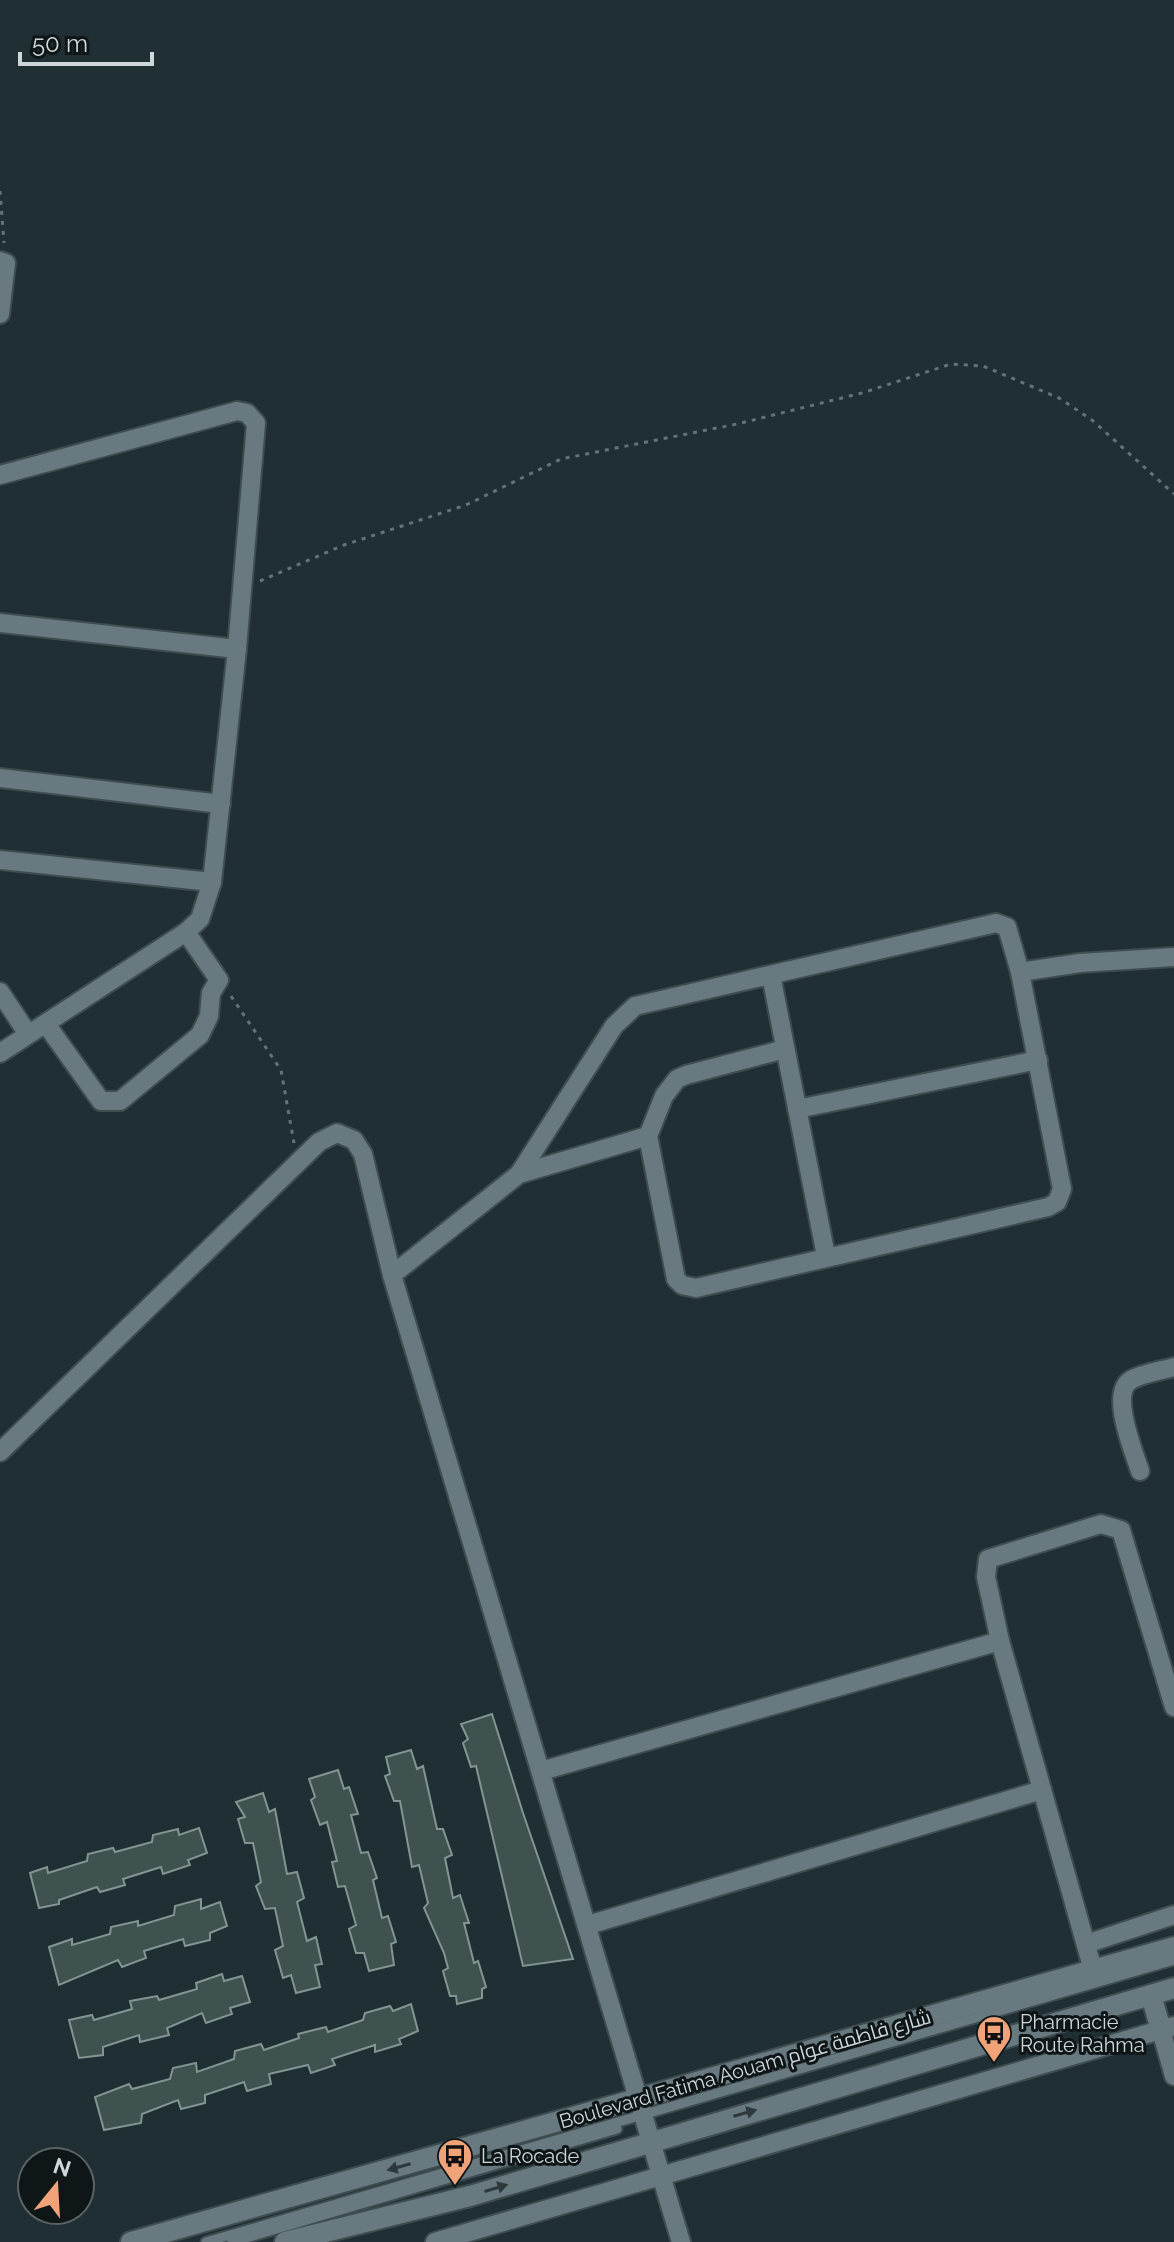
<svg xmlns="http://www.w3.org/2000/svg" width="1174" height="2242" viewBox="0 0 1174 2242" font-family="Raleway,Cairo,sans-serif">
<rect width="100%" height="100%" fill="#1f2f33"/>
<g fill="#40524f" stroke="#829592" stroke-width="2">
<polygon points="492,1714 523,1813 573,1959 523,1966 476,1766 471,1767 463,1743 468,1739 461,1724"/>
<polygon points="411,1750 417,1769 423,1766 437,1829 443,1829 452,1855 445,1858 453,1898 460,1895 469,1923 464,1923 474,1963 478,1961 486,1987 482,1989 482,1998 457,2004 456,1996 450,1996 443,1971 448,1968 444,1953 424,1908 428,1903 419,1865 412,1867 400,1801 394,1801 385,1776 390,1774 386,1757"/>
<polygon points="338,1770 344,1789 349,1787 358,1814 351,1815 361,1853 368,1852 377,1878 373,1880 382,1918 388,1916 396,1942 391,1944 394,1965 369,1971 364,1953 356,1953 349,1929 356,1925 345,1886 338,1887 332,1862 337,1861 327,1822 320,1825 311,1800 315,1797 309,1779"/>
<polygon points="263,1793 269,1812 275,1809 287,1874 297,1872 304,1898 297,1902 307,1941 316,1937 322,1964 315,1965 320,1987 296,1993 291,1975 283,1978 275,1950 283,1946 275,1908 265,1909 256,1886 261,1882 253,1843 245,1843 238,1819 245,1817 236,1802"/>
<polygon points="199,1828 207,1853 188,1860 190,1865 163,1874 161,1867 123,1879 125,1885 100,1892 97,1887 59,1900 59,1904 39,1908 30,1873 47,1867 48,1873 87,1861 88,1854 113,1848 115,1852 152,1842 153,1835 178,1829 179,1835"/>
<polygon points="201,1899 201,1909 220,1902 227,1926 210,1933 210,1940 185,1946 183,1939 144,1951 146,1958 122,1967 118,1960 59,1985 49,1947 72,1939 72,1945 110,1934 111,1927 138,1921 138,1926 174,1915 175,1906"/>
<polygon points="222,1974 224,1981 242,1976 250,2002 230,2008 232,2014 206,2023 202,2013 167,2028 169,2035 140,2042 139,2035 103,2047 103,2055 79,2058 69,2020 92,2015 94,2020 132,2009 130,2001 157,1996 159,2000 197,1989 196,1983"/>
<polygon points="411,2004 418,2031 399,2039 401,2044 375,2052 375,2045 332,2059 335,2065 311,2073 308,2065 269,2074 271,2084 247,2091 244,2082 205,2095 205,2103 181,2109 178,2100 142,2114 141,2123 104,2130 95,2097 129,2084 132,2089 170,2079 173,2068 196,2063 197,2072 234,2059 235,2051 261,2044 264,2050 299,2038 298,2034 326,2027 328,2032 363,2020 365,2013 390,2006 393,2011"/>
</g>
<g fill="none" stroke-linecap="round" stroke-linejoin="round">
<g stroke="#3f4c50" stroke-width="13">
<g id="lane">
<polyline points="206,2242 1174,1960"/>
<polyline points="232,2242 617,2129"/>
</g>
</g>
<g stroke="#3f4c50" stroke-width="22">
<g id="street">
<polyline points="0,261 6,263 0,314"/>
<polyline points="0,475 237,411 247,413 256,423 237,649 212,882 200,919 186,932 0,1053"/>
<polyline points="0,623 237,649"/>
<polyline points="0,778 221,804"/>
<polyline points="0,860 212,882"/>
<polyline points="1020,972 1080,963 1174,957"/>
<polyline points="771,975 826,1256"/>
<polyline points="0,992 28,1034"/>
<polyline points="46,1024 101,1101 120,1101 200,1035 209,1016 211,993 219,980 186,932"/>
<polyline points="797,1109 1038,1060"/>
<polyline points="519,1174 614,1026 635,1006 996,923 1007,927 1020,972 1062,1189 1057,1202 1048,1207 696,1288 682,1285 676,1279 648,1136 664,1096 677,1079 686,1075 785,1049"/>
<polyline points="392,1275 519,1174 648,1136"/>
<polyline points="0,1452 319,1142 337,1133 354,1140 363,1154 392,1275 681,2242"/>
<path d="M1140,1471C1134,1452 1109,1393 1131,1380C1143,1373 1161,1371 1174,1367"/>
<polyline points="1000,1641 986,1577 988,1559 1101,1524 1121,1530 1174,1707"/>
<polyline points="541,1771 1000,1641 1093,1970"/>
<polyline points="588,1925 1042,1790"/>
<polyline points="1086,1944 1174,1915"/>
<polyline points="1161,2030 1174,2076"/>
<polyline points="435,2242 1174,2026"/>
</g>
</g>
<g stroke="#3f4c50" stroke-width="24">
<g id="secondary">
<polyline points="1151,1995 1161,2030"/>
<polyline points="131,2242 1174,1947"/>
<polyline points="285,2242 470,2196 1174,1988"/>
</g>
</g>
<g stroke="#657376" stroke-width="3" stroke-dasharray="4 6" stroke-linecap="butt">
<polyline points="0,191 4,243"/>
<polyline points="260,581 344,545 466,505 561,459 737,424 862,393 951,364 983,366 1059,398 1092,420 1174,494"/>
<polyline points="231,996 281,1070 294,1143"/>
</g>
<use href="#lane" stroke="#687a80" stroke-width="9"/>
<use href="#street" stroke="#687a80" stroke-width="18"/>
<use href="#secondary" stroke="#687a80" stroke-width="20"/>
</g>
<defs><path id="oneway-solid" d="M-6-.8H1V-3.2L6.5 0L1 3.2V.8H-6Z" transform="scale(2)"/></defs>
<g fill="#2e393c">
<use href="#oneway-solid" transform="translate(745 2113) rotate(-16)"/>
<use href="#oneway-solid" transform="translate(399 2167) rotate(164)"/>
<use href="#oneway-solid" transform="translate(496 2188) rotate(-17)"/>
</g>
<defs>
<g id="bus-pin" transform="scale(1.8)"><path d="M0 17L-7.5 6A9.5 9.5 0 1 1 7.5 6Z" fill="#f0a279" stroke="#0f1618"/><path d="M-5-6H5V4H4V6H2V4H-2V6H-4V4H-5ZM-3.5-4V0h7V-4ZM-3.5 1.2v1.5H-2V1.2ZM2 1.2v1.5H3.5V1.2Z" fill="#111"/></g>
</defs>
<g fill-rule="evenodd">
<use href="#bus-pin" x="994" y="2033"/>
<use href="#bus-pin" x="455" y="2156"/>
</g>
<g text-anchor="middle" stroke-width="6" stroke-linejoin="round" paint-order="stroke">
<g font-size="20" fill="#cdd6d9" stroke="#0f1618" text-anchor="start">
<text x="1020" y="2029">Pharmacie<tspan x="1020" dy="23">Route Rahma</tspan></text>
<text x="481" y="2163">La Rocade</text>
</g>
<g font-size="20" fill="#cdd6d9" stroke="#0f1618">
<text transform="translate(745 2069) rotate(-16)" y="7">Boulevard Fatima Aouam شارع فاطمة عوام</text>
</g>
</g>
<g transform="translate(56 2186) rotate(18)"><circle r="38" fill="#0f1618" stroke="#5b6365" stroke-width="2"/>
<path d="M0-6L14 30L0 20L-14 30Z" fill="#f0a279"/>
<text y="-12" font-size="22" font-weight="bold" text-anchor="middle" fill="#cdd6d9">N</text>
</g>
<path d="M20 52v12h132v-12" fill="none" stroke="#cdd6d9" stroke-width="4"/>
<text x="32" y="52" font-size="24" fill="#cdd6d9" stroke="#0f1618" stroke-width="6" paint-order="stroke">50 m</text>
</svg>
